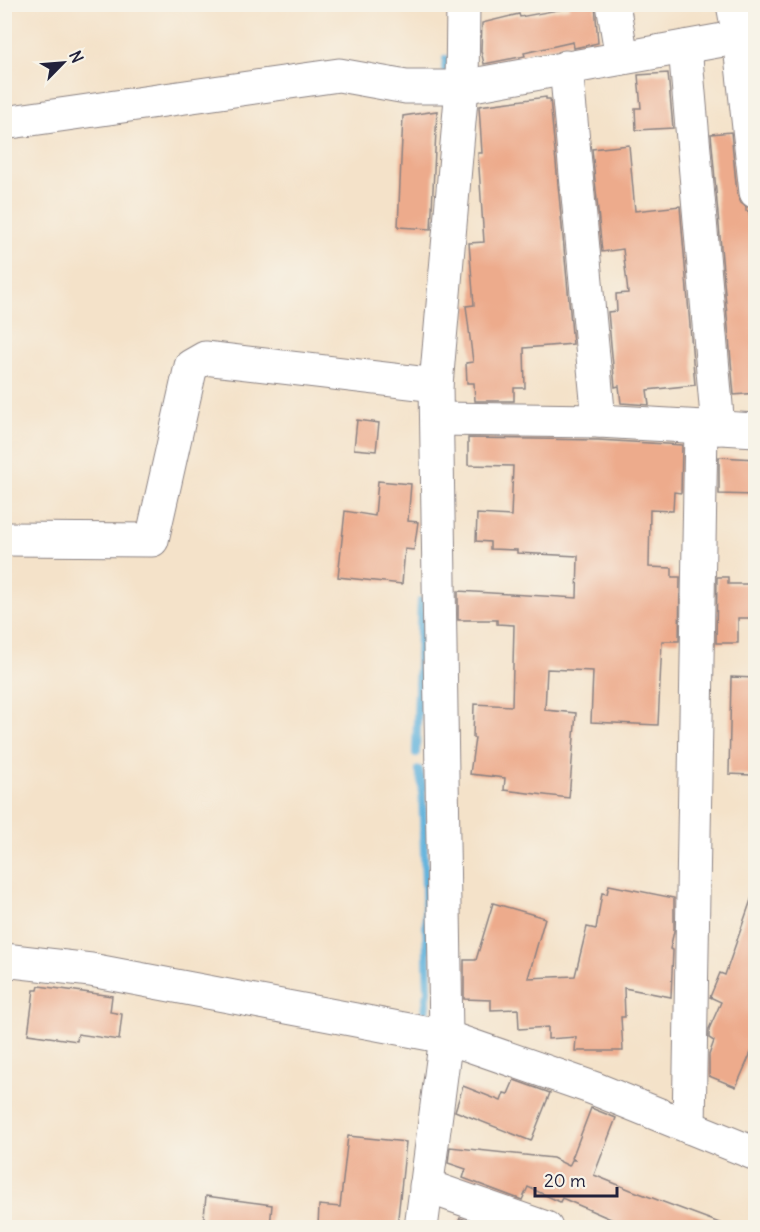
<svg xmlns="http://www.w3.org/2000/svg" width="760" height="1232" viewBox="0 0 760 1232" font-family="Delius,sans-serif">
<rect width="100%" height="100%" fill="#f7f3e8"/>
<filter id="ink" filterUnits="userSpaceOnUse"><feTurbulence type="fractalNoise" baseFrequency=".0167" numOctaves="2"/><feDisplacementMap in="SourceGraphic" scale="12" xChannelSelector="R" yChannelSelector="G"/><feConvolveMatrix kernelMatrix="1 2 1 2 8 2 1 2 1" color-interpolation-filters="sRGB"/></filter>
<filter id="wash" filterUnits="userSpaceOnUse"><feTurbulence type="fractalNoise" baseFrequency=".008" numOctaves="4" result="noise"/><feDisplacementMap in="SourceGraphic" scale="24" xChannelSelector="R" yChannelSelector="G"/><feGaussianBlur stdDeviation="1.35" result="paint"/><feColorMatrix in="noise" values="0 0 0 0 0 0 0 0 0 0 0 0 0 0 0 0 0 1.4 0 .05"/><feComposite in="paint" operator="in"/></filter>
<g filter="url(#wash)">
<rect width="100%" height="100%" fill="#f4e2c9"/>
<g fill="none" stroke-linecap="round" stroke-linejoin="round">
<g stroke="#62b3dd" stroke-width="8">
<polyline points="445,70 446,59"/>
<polyline points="416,753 421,601"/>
<polyline points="419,770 422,784 428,991 425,1011"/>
</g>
</g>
<g id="blocks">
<g fill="#edab8c">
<polygon points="569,4 595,4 598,43 574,48 573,42 524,53 525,56 484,64 481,51 482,23 519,14 520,17 569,8"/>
<polygon points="668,73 673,128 636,130 635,108 641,108 638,75"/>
<polygon points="546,97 546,99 550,99 573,344 524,348 525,388 514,388 514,401 475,401 474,383 467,383 466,363 473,362 466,306 474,305 469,243 484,242 478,153 482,153 479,106"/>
<polygon points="437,111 431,229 398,227 403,116"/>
<polygon points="731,132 737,194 741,203 746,207 746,211 749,211 756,293 756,393 734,395 711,134"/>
<polygon points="629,145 635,211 680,206 695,385 647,390 649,405 621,403 619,386 615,387 608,312 617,311 616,294 628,293 623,249 602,252 592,149"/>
<polygon points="357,420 379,423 376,451 354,449"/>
<polygon points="468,438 598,440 682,445 681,493 674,492 673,511 650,510 649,567 672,568 672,577 680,577 679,641 662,641 658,725 591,722 593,671 547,669 545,710 576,713 569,798 504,790 505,778 470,774 475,738 473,738 474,704 512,706 514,625 497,624 497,620 458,620 458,591 577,598 578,556 517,553 517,550 490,549 490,542 476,541 477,514 511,516 513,466 468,465"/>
<polygon points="719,457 756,459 756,495 719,494"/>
<polygon points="378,481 411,484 408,521 418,522 414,550 405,549 402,584 338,577 345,511 375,516"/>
<polygon points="717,577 728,577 728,584 756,584 756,618 738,618 738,643 716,643"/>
<polygon points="731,677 756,678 756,765 751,765 751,775 729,774"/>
<polygon points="609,885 674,898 674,931 670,949 673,950 671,997 624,988 625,1017 621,1017 623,1051 575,1051 576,1037 548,1039 548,1027 519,1029 518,1009 491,1010 491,1000 464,999 464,960 476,960 493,903 545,918 528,978 575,976 587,927 596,929 602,893 607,894"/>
<polygon points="752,897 756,897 756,1041 736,1087 709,1076 709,1055 714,1041 709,1038 709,1029 721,1002 710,997 720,973 725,975"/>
<polygon points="39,986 112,996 110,1012 122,1014 119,1040 78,1034 77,1041 28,1034 34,990 38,990"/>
<polygon points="514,1080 550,1093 531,1141 455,1111 463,1086 501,1101 504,1093 508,1094"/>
<polygon points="591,1108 616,1118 594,1175 631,1190 725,1225 725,1227 610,1227 613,1220 562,1198 560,1202 528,1187 522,1200 463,1178 466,1169 448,1163 450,1147 553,1158 569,1166 572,1160 575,1160 572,1158"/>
<polygon points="348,1136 406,1142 397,1227 318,1227 319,1205 340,1207"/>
<polygon points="206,1196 272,1205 270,1227 203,1227"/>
<polygon points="460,1218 488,1227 456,1227"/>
</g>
</g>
</g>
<g filter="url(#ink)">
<use href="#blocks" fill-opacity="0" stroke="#8b8282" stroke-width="1.5"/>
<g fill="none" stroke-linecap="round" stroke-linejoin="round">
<g stroke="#8b8282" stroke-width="35">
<g id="minor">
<polyline points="613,4 622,58"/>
<polyline points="733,4 739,37 756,192"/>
<polyline points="685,47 718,428"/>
<polyline points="566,67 599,421"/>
<polyline points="4,123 339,75 406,87 462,87 756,34"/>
<polyline points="438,419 599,421 756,430"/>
<polyline points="4,539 152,540 191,366 205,358 436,385"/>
<polyline points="4,960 91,970 446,1037 593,1088 756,1154"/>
<polyline points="689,1127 701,427"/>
<polyline points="426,1186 546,1228"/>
<polyline points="421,1228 446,1037 436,385 462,87 463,4"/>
</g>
</g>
<use href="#minor" stroke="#fff" stroke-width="33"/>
</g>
</g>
<rect width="760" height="1232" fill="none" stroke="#f7f3e8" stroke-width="24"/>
<g transform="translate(63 63) rotate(65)" stroke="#f7f3e8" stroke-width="4.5" paint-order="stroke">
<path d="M0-4.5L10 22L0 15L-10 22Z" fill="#22223b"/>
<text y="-9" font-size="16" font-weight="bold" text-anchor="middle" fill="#22223b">N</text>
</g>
<path d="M535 1187v9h82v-9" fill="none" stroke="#22223b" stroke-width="3"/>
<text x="544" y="1187" font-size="18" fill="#22223b" stroke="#f7f3e8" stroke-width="4.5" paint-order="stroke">20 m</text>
</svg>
